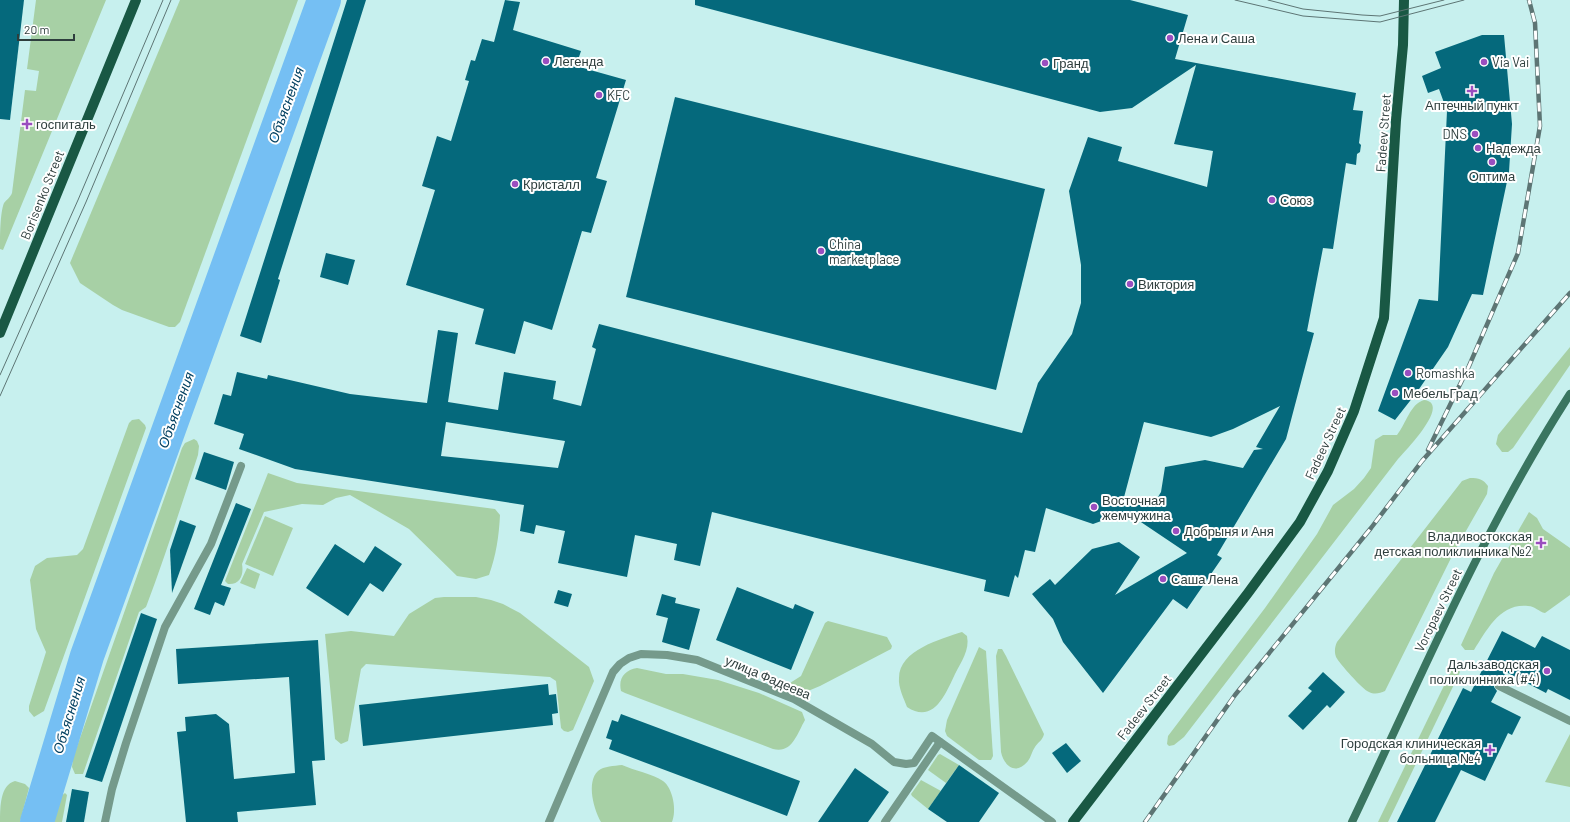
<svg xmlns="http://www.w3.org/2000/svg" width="1570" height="822" viewBox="0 0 1570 822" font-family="Barlow,sans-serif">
<rect width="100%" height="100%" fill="#c7f0ee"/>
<g fill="#a7d0a5">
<path d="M36,0H106L3,250L0,249C0,237 0,213 4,203C7,199 10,198 12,193L25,90L36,91L39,71L27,69Z"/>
<polygon points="180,0 298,0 180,322 175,327 169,327 122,310 113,305 80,283 70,263"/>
<polygon points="1570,347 1570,365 1513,448 1508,452 1502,452 1496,444 1498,435"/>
<path d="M1424,400C1452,403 1405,451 1398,459L1184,737L1174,745L1169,746L1167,744L1168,736L1265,608L1317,534L1333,505L1354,489L1364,478L1371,468L1375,440L1383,435H1397C1406,424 1410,404 1424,400Z"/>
<polygon points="139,419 145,425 146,428 44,711 34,717 29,711 29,706 46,652 36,629 30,580 35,566 47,558 77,555 83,549 129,423 132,420"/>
<path d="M194,439L197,441L199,446L198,455C181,506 165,557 146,607L139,612L83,774H75L72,767L73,758L182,448L185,443Z"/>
<path d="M268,473L297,483L495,509L500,515C499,536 496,556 489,575L476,579L457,576L409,529L350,495L336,498L323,505L302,504L264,512L242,564C244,575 240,585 228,584L225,581Z"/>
<path d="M1470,478C1479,478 1483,479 1488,486L1487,494L1454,552L1385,691C1380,693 1375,695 1369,692C1363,690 1339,663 1336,657C1334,652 1335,646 1337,642L1462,481Z"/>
<path d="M1529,512L1537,518L1543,529L1570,548V595L1545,613C1539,612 1535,606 1528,606C1500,603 1487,630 1474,650H1465L1461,645L1494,573Z"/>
<polygon points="265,516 293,528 273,576 245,564"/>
<polygon points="247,568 260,574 255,589 240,583"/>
<polygon points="444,597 476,597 491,600 503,604 520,613 589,667 594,681 573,730 568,732 564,731 561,728 556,681 550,677 366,664 361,669 348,741 341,744 335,739 325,634 351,631 394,636 409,614 435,598"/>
<polygon points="828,621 887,637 892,646 891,649 820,686 808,691 795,692 789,687 790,683 801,676 825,623"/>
<path d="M962,632L967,636C970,650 961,662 955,674C946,693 934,725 907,707C904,699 898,687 899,678C899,650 941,639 962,632Z"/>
<polygon points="979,647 986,651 993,756 991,760 979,760 947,736 945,731 947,720"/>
<path d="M998,649H1002L1006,656L1044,734C1043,740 1038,742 1035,747C1032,751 1031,757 1028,761C1016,776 1004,766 1001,752L996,656Z"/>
<polygon points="1453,667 1457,668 1460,672 1388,822 1378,822"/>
<path d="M637,668L666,674H683L718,680L759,693L802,712L805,720C797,734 792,754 773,749L625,693L621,691C618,678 625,670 637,668Z"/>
<polygon points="1570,734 1570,787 1545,782"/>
<polygon points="940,754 959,765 946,783 928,770 938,755"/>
<path d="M622,765C633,770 653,774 663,781C673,788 677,811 672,822H601C594,810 586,782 598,771C604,766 614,766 622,765Z"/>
<polygon points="921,780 941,791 928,809 912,796 911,794"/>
<path d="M15,781L25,784L29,788L20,822H0C0,807 0,785 15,781Z"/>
<polygon points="65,793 67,795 62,822 54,822 60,797"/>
</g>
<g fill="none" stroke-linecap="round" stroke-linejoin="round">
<polyline stroke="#75bff3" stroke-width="34" points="37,822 87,656 324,0"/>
</g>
<g fill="#05697c" fill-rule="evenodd">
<polygon points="0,0 24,0 10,120 0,119"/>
<polygon points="347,0 366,0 278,279 280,280 261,343 240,336"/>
<polygon points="505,0 520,2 513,30 581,51 576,66 626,80 596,178 607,181 591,233 582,231 552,330 524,321 515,354 475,344 484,309 406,285 435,190 422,186 437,136 451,141 469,81 465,80 471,60 475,61 482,39 494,42"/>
<path d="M695,0H1130L1188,15L1175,59L1356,93L1353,110L1363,111L1359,143L1361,145L1360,152L1357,154L1356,165L1346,163L1333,249L1323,248L1307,331L1314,333L1286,439L1217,555L1222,558L1187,609L1173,599L1103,693L1063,642L1053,619L1032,594L1050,579L1055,585L1092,549L1119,542L1140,557L1115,595L1187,553L1126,512L1093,524L1046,508L1035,552L1025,550L1018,578L1015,575L1009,597L984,591L986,580L712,512L700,566L674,560L677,544L635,535L627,577L558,563L565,531L536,525L534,534L520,531L524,505L295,469L239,449L244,434L214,424L223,394L231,396L237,372L267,379L268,375L350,394L427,403L438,330L458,333L448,402L498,410L504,372L556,381L553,399L581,406L596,349L592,347L599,324L1022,433L1038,383L1072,334L1081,303V265L1069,191L1088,137L1122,147L1118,161L1207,187L1213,151L1174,144L1196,65L1132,108L1100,112L695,5ZM1280,406L1256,447L1263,449L1254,450L1243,468L1205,460L1165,467L1161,492L1152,507L1123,501L1144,422L1211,437L1233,429ZM446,422L565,441L558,468L441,456Z"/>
<polygon points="1482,35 1504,35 1512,124 1509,172 1483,295 1472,294 1448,347 1417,392 1395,420 1378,411 1419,299 1438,301 1447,111 1439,89 1428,93 1422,76 1441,68 1435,52"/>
<polygon points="675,97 1045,189 996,390 626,297"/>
<polygon points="326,253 355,260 348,285 320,277"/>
<polygon points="204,452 234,462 226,490 195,479"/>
<polygon points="236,503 251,509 221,585 231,588 224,606 215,602 210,615 194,609"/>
<polygon points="180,520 196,526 172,593 170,550"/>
<polygon points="335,544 364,563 375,546 402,564 383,592 370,583 348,616 306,588"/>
<polygon points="737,587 793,609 795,604 814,612 791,670 716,640"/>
<polygon points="558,590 572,594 568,607 554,603"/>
<polygon points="662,594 676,598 675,603 700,609 689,650 662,642 668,618 656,615"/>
<polygon points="141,613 157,619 102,782 85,777"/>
<polygon points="1502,631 1535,648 1542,636 1570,650 1570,700 1548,689 1546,693 1506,672 1501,681 1494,683 1494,687 1497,691 1491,702 1521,717 1512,735 1508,733 1485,781 1461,770 1435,822 1397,822 1463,688 1471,692"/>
<polygon points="318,640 325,760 312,761 316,805 237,812 238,822 186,822 177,732 186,731 185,717 216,714 229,724 234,779 295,773 289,677 178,684 176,649"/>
<polygon points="1323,672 1345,692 1330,708 1327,705 1303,730 1288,716 1312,691 1308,688"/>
<polygon points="548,684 549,695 556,694 558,713 552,714 553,725 363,746 359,705"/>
<polygon points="621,714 800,781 787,816 609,749 612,740 606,738 612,720 618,722"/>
<polygon points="1066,743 1081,761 1067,773 1052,753"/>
<polygon points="959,765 999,793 979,822 947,822 928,809"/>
<polygon points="855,768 889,792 868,822 818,822"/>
<polygon points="72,789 89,792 84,822 66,822"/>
</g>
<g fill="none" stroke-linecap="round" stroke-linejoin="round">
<g stroke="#759a8b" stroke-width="8">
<polyline points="1499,686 1570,721"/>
<polyline points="105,822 112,789 126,743 165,627 211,544 241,466"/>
<polyline points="549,822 613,672 620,664 629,658 641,654 667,655 697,660 794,699 872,744 894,762 906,764 914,763 932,736 1052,822"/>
<polyline points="885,822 940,742"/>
</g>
<path stroke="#3a7560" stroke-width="8" d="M1352,822C1421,677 1483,529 1570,394"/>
<g stroke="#195844" stroke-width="10">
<polyline points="0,333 136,0"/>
<polyline points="1073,822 1248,593 1300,522 1328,471 1354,411 1384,318 1396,120 1403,45 1404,0"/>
</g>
<g stroke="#5d7574" stroke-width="1">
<polyline points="1235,0 1303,16 1380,22 1464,0"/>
<polyline points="1268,0 1303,9 1362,15 1380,16 1444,0"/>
<polyline points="0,375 78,200 163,0"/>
<polyline points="0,396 86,202 171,0"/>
</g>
<g stroke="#5d7574" stroke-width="4.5">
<g id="rail">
<polyline points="1428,450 1469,366 1518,253 1540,126 1535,23 1529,0"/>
<polyline points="1145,822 1235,695 1371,528 1422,461 1570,293"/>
</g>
</g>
<use href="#rail" stroke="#fff" stroke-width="3" stroke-dasharray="9" stroke-linecap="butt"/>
</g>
<g fill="#9a4ebf" stroke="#fff" stroke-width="1.5">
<circle cx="1170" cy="38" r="4"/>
<circle cx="546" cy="61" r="4"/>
<circle cx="1484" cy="62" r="4"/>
<circle cx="1045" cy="63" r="4"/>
<path d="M1470 85h4v4h4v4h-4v4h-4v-4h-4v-4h4z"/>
<circle cx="599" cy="95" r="4"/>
<path d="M25 118h4v4h4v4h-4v4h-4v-4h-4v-4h4z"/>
<circle cx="1475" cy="134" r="4"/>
<circle cx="1478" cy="148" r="4"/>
<circle cx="1492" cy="162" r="4"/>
<circle cx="515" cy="184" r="4"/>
<circle cx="1272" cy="200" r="4"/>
<circle cx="821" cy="251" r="4"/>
<circle cx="1130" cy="284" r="4"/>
<circle cx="1408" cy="373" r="4"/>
<circle cx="1395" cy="393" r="4"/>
<circle cx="1094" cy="507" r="4"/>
<circle cx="1176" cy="531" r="4"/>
<path d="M1539 537h4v4h4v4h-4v4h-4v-4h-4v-4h4z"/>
<circle cx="1163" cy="579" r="4"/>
<circle cx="1547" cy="671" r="4"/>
<path d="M1488 744h4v4h4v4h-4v4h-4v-4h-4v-4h4z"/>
</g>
<g text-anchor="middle" stroke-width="4" stroke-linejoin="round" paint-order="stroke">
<g font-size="13" fill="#2e3e3d" stroke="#fff" text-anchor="start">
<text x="1178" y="43">Лена и Саша</text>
<text x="554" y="66">Легенда</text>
<text x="1492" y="67">Via Vai</text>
<text x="1053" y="68">Гранд</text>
<text x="607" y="100">KFC</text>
<text x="1472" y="110" text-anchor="middle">Аптечный пункт</text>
<text x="36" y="129">госпиталь</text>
<text x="1467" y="139" text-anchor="end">DNS</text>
<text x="1486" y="153">Надежда</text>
<text x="1492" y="181" text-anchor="middle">Оптима</text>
<text x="523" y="189">Кристалл</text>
<text x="1280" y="205">Союз</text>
<text x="829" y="249">China<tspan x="829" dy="15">marketplace</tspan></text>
<text x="1138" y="289">Виктория</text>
<text x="1416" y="378">Romashka</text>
<text x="1403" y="398">МебельГрад</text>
<text x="1102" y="505">Восточная<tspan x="1102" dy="15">жемчужина</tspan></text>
<text x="1184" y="536">Добрыня и Аня</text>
<text x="1532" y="541" text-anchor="end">Владивостокская<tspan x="1532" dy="15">детская поликлинника №2</tspan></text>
<text x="1171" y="584">Саша Лена</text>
<text x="1539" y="669" text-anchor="end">Дальзаводская<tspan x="1539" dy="15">поликлинника (#4)</tspan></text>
<text x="1481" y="748" text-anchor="end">Городская клиническая<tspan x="1481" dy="15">больница №4</tspan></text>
</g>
<g font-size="13" fill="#2e3e3d" stroke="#fff">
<text transform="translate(1383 133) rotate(-86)" y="5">Fadeev Street</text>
<text transform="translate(42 195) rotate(-68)" y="5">Borisenko Street</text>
<text transform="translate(1325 443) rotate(-65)" y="5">Fadeev Street</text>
<text transform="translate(1438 610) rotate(-64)" y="5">Voropaev Street</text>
<text transform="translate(768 677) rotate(23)" y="5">улица Фадеева</text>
<text transform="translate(1144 707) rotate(-52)" y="5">Fadeev Street</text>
</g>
<g font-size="14" font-style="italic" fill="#003f60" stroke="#fff">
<text transform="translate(286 105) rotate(-70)" y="5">Объяснения</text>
<text transform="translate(176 410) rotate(-70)" y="5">Объяснения</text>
<text transform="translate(69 715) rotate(-73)" y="5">Объяснения</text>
</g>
</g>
<path d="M18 34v6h56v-6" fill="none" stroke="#2e3e3d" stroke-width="2"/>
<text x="24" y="34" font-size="12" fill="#2e3e3d" stroke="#ffffff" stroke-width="3" paint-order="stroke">20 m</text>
</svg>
